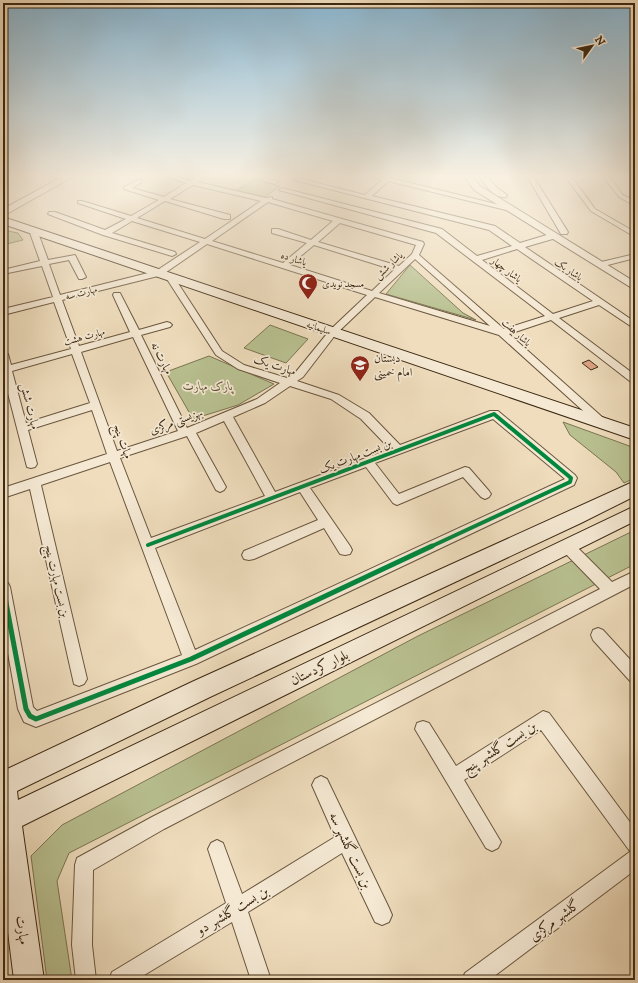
<svg xmlns="http://www.w3.org/2000/svg" width="638" height="983" viewBox="0 0 638 983" font-family="'IM FELL DW Pica',Amiri,serif">
<rect width="100%" height="100%" fill="#efddbd"/>
<filter id="stains"><feTurbulence type="fractalNoise" baseFrequency=".005" numOctaves="4"/><feColorMatrix values="0 0 0 0 .2 0 0 0 0 .09 0 0 0 0 .02 0 0 0 .5 -.17"/></filter>
<radialGradient id="worn" r=".72"><stop offset=".6" stop-color="#630" stop-opacity="0"/><stop offset="1" stop-color="#630" stop-opacity=".3"/></radialGradient>
<g fill="#b9c191" stroke="#7b7552">
<polygon points="254,180 280,186 265,197 235,191"/>
<polygon points="3,230 18,233 23,240 3,245"/>
<polygon points="410,265 463,313 476,320 386,294"/>
<polygon points="270,325 308,339 286,363 244,348"/>
<polygon points="209,356 274,384 238,405 193,419 166,372"/>
<polygon points="563,422 635,448 635,478 624,483 616,472 570,435"/>
<polygon points="635,530 635,564 69,853 57,881 72,980 47,980 31,856 62,825 418,636"/>
</g>
<polygon fill="#e0a688" stroke="#3d2913" points="589,360 598,367 591,370 582,363"/>
<g fill="none" stroke-linecap="round" stroke-linejoin="round">
<g stroke="#6a563e" stroke-width="2">
<g id="minor">
<path d="M165,176H175L191,181L199,176H207L198,182L266,198L272,197V199L423,242L424,244L419,255L504,329L545,316L436,233L279,190L282,188L442,229L477,256L512,246L489,230L294,180L297,178L365,195L382,180L371,176H382L512,208V210L510,211L388,181L372,196L495,226L520,243L550,234H556V238L525,247L635,322V329L599,305L559,318L635,375V383L631,382L551,320L509,334L610,424L609,427H601L499,335L375,297L336,334L303,377L297,381L339,395L369,413L400,445L490,411H498L575,475L577,478L574,485L196,664L36,727L24,722L18,709L3,625V581L8,583L10,587L33,707L37,711L182,655L110,462L41,485L87,679L84,684L79,686L74,684L30,489L3,498V488L107,454L92,410L28,430L37,464L35,467L31,468L27,467L3,374V351L8,354L11,365L71,349L54,302L3,315V309L53,297L42,266L3,274V270L40,261L29,230L33,228L37,230L48,260L75,255L86,277L82,279H79L69,260L49,264L60,295L156,271L200,242L132,221L112,233L175,252L176,254L172,256L103,235L48,214L49,212H55L105,230L126,219L78,203V201H82L131,216L159,200L124,189V187L138,180H142V182L132,188L164,197L186,183ZM193,185L261,201L205,239L137,218L165,201L224,219H230V215L170,199ZM268,202L333,221L311,240L278,229H272V233L307,243L283,263L212,241ZM340,223L416,245L412,254L399,266L318,242ZM207,244L367,295L330,330L295,373L287,378L244,365L222,351L172,274H166L165,276L216,355L238,369L280,383L257,399L187,428L141,335L170,327L172,325L170,323L167,322L139,330L121,295L120,293H114L113,295L130,332L79,346L62,300L162,275ZM314,245L394,270L372,291L290,265ZM517,249L593,301L553,314L482,260ZM415,259L490,326L379,293ZM133,337L178,431L117,451L81,352ZM72,354L90,403L26,423L12,371ZM290,386L331,399L361,419L390,449L275,492L233,417L265,403ZM493,419L565,479L195,650L155,548L300,492L318,520L244,551L242,555L244,559L249,560L254,559L324,528L340,554L345,555L350,554L352,550L350,546L310,488L366,467L393,503L397,505L463,477L481,497L485,499L489,497L491,494L489,491L469,468L465,467L399,494L375,463ZM224,421L265,496L151,538L120,458L187,436L216,490L220,492L224,490L226,487L196,433Z"/>
<polygon points="250,176 260,176 278,182 275,184"/>
<polygon points="527,176 533,176 568,232 567,234 561,234"/>
<polygon points="565,176 571,176 595,209 635,232 635,237 591,211"/>
<polygon points="603,176 609,176 623,195 635,201 635,206 619,197"/>
<polygon points="635,254 635,258 600,267 596,265 597,263"/>
<polygon points="568,542 573,543 612,582 635,571 635,584 164,829 93,870 92,945 96,980 76,980 72,945 75,865 77,858 152,817 600,589 563,551 562,547 563,543"/>
<polygon points="598,628 603,630 635,665 635,683 630,681 593,640 591,635 593,630"/>
<polygon points="543,711 549,713 635,829 635,870 489,980 462,980 465,973 631,851 629,850 541,730 464,780 501,842 498,848 492,851 486,848 415,729 417,723 423,721 429,723 456,766"/>
<polygon points="321,776 327,779 389,908 392,915 389,922 382,925 375,922 342,853 248,912 271,980 251,980 232,922 136,980 109,980 112,972 226,903 208,849 211,843 217,840 223,843 242,894 335,837 312,785 315,779"/>
</g>
</g>
<g stroke="#6a563e" stroke-width="2">
<g id="tertiary">
<polygon points="64,176 74,176 3,216 3,209"/>
<polygon points="464,176 472,176 480,186 635,282 635,290 474,190"/>
<path d="M479,176H487L496,187L507,195L506,197C494,199 485,184 479,176Z"/>
</g>
</g>
<g stroke="#3d2913" stroke-width="2">
<g id="secondary">
<polygon points="3,217 635,428 635,440 3,224"/>
<polygon points="635,481 635,496 581,523 210,697 17,791 18,800 635,506 635,521 22,826 44,980 14,980 3,892 3,771 194,681"/>
</g>
</g>
<use href="#minor" fill="#f5e9d4" fill-rule="evenodd"/>
<use href="#tertiary" fill="#f5e9d4" fill-rule="evenodd"/>
<use href="#secondary" fill="#f5e9d4" fill-rule="evenodd"/>
<g stroke="#f5e9d4" stroke-width="6">
<polyline id="cycleway-far1" points="148,545 494,414 571,478 570,482 430,547"/>
</g>
<g stroke="#f5e9d4" stroke-width="8">
<polyline id="cycleway" points="3,587 26,709 30,716 36,719 191,659 432,546"/>
</g>
<use href="#cycleway-far1" stroke="#00873e" stroke-width="4"/>
<use href="#cycleway" stroke="#00873e" stroke-width="5"/>
</g>
<linearGradient id="sky" x2="0" y2="1"><stop stop-color="#89b7d3"/><stop offset="0.56" stop-color="#f8f0e1"/><stop offset="1" stop-color="#f8f0e1" stop-opacity="0"/></linearGradient>
<rect width="638" height="314" fill="url(#sky)"/>
<defs>
<g id="mosque-pin" transform="scale(1)"><path d="M0 17L-7.5 6A9.5 9.5 0 1 1 7.5 6Z" fill="#8f2418" stroke="#f5e9d4"/><path d="M3.5-4.9A6 6 0 1 0 3.5 4.9A5 5 0 1 1 3.5-4.9Z" fill="#fff"/></g>
<g id="school-pin" transform="scale(1)"><path d="M0 17L-7.5 6A9.5 9.5 0 1 1 7.5 6Z" fill="#8f2418" stroke="#f5e9d4"/><path d="M0-5L7-2L0 1L-7-2ZM-4 1L0 2.5L4 1V4Q0 6-4 4Z" fill="#fff"/></g>
</defs>
<g fill-rule="evenodd">
<use href="#mosque-pin" x="308" y="283"/>
<use href="#school-pin" x="360" y="365"/>
</g>
<g text-anchor="middle" stroke-width="3.5" stroke-linejoin="round" paint-order="stroke">
<g font-size="10" fill="#3d2913" stroke="#f5e9d4">
<text transform="translate(294 258) rotate(18)" y="4">یاشار ده</text>
<text transform="translate(388 265) rotate(-43)" y="4">یاشار شش</text>
<text transform="translate(507 269) rotate(37)" y="4">یاشار چهار</text>
<text transform="translate(569 269) rotate(34)" y="4">یاشار یک</text>
<text transform="translate(81 292) rotate(-14)" y="4">مهارت سه</text>
<text transform="translate(319 327) rotate(19)" y="4">سلیمانیه</text>
<text transform="translate(517 332) rotate(42)" y="4">یاشار هفت</text>
<text transform="translate(84 336) rotate(-15)" y="4">مهارت هشت</text>
</g>
<g font-size="10" fill="#3d2913" stroke="#f5e9d4" text-anchor="start">
<text x="322" y="287">مسجد نویدی</text>
</g>
<g font-size="12" fill="#3d2913" stroke="#f5e9d4">
<text transform="translate(162 358) rotate(64)" y="4">مهارت نه</text>
<text transform="translate(275 365) rotate(18)" y="4">مهارت یک</text>
<text transform="translate(30 406) rotate(76)" y="4">مهارت شش</text>
<text transform="translate(176 421) rotate(-20)" y="4">بهزیستی مرکزی</text>
<text transform="translate(123 441) rotate(70)" y="4">مهات پنج</text>
<text transform="translate(355 456) rotate(-21)" y="4">بن بست مهارت یک</text>
<text transform="translate(57 581) rotate(77)" y="4">بن بست مهارت پنج</text>
</g>
<g font-size="12" fill="#3d2913" stroke="#f5e9d4" text-anchor="start">
<text x="374" y="362">دبستان<tspan x="374" dy="14">امام خمینی</tspan></text>
</g>
<g font-size="12" font-style="italic" fill="#5c4f32" stroke="#f5e9d4">
<text x="208" y="390">پارک مهارت</text>
</g>
<g font-size="14" fill="#3d2913" stroke="#f5e9d4">
<text transform="translate(319 667) rotate(-26)" y="5">بلوار کردستان</text>
<text transform="translate(499 747) rotate(-33)" y="5">بن بست گلشهر پنج</text>
<text transform="translate(351 850) rotate(65)" y="5">بن بست گلشهر سه</text>
<text transform="translate(232 910) rotate(-31)" y="5">بن بست گلشهر دو</text>
<text transform="translate(554 920) rotate(-37)" y="5">گلشهر مرکزی</text>
<text transform="translate(23 930) rotate(82)" y="5">مهارت</text>
</g>
</g>
<rect width="638" height="983" fill="none" stroke="#efddbd" stroke-width="16"/>
<rect x="4" y="4" width="630" height="975" fill="none" stroke="#3d2913" stroke-width="2"/>
<rect x="8" y="8" width="622" height="967" fill="none" stroke="#3d2913"/>
<g transform="translate(592 46) rotate(57)" stroke="#f5e9d4" stroke-width="3" paint-order="stroke">
<path d="M0-3L7 15L0 10L-7 15Z" fill="#3d2913"/>
<text y="-6" font-size="11" font-weight="bold" text-anchor="middle" fill="#3d2913">N</text>
</g>
<rect width="100%" height="100%" filter="url(#stains)"/>
<rect width="100%" height="100%" fill="url(#worn)"/>
</svg>
